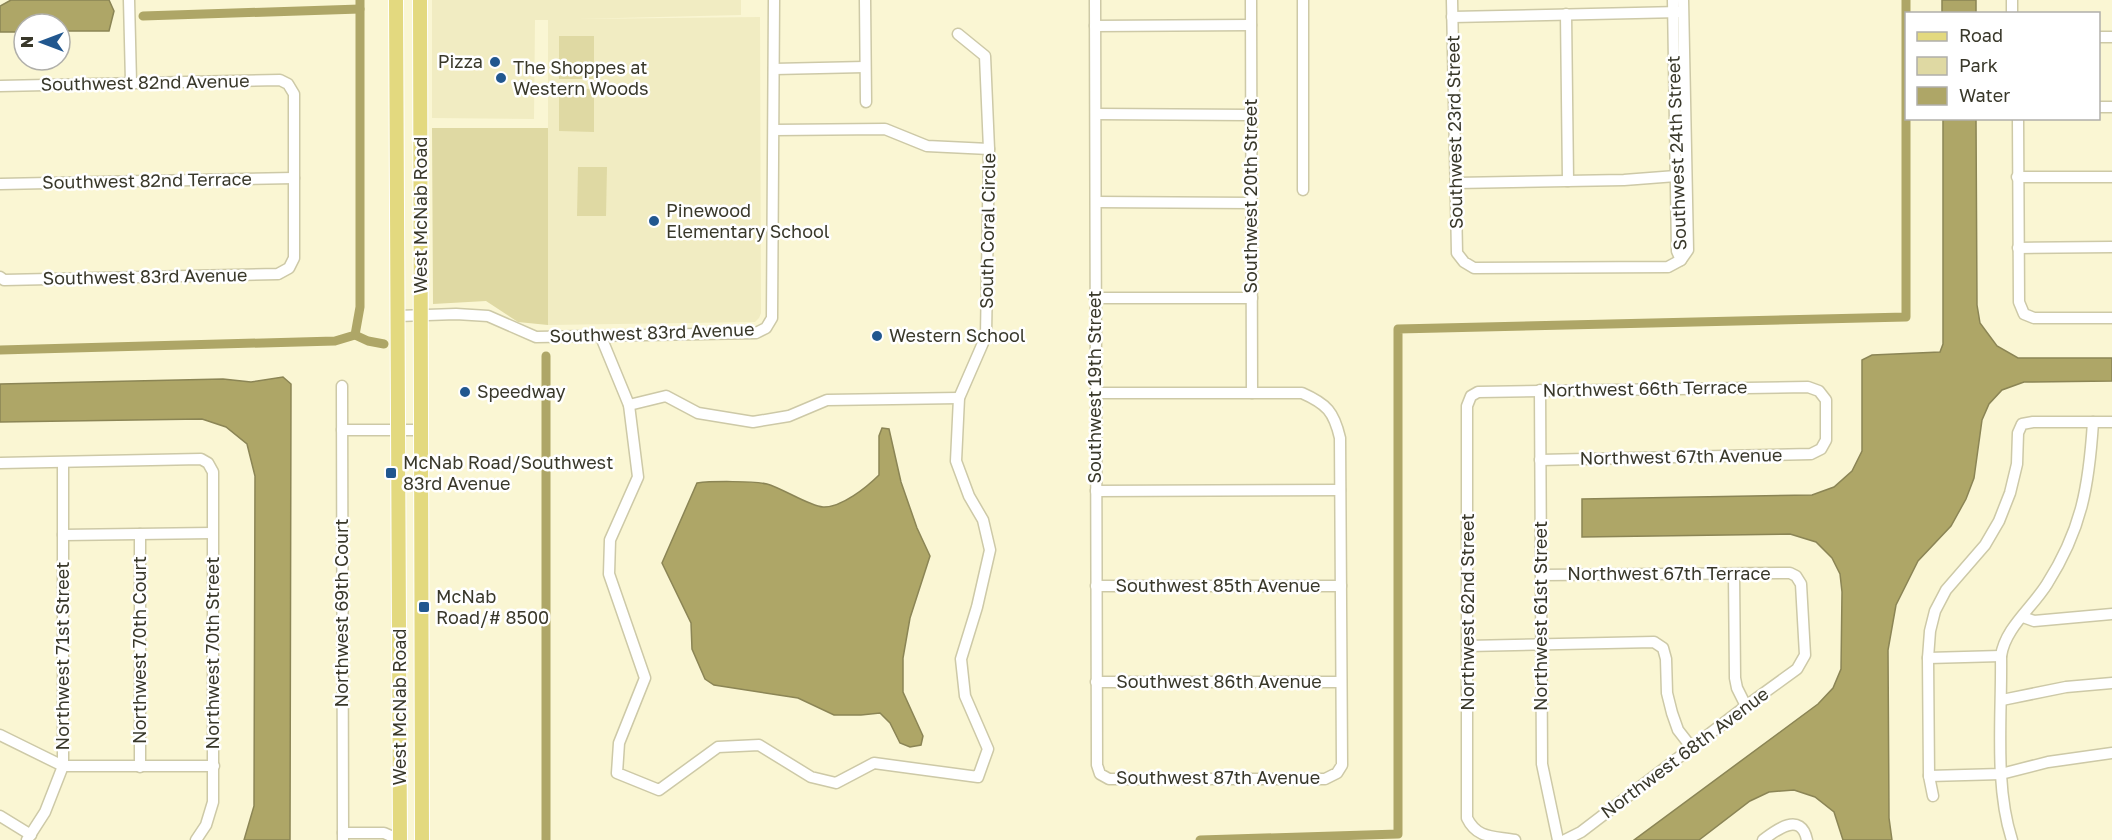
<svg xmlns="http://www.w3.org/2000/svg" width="2112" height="840" viewBox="0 0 2112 840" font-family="'Golos Text',sans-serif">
<rect width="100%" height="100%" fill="#faf6d3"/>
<polygon fill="#f1ecc2" points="432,0 741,0 741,15 577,19 760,17 761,313 759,318 755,322 548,325 548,20 535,20 534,119 432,118"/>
<g fill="#dfd9a3">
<rect x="559" y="36" width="35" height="43"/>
<polygon points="559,88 594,89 594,132 559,131"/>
<polygon points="432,128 548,128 548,325 518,322 486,301 433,304"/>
<polygon points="578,167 607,167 606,216 577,216"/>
</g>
<g fill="#aea667" stroke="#8b8555" stroke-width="1.5">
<polygon points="11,0 109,0 114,11 109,31 60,31 60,24 24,24 24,32 0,32 0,6"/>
<rect x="1942" y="0" width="34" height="13"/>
<polygon points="1943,119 1976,119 1977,305 1980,323 1997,346 2018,358 2112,358 2112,381 2024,382 2002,390 1989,404 1982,420 1974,478 1966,499 1951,526 1918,561 1896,605 1888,650 1889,818 1892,840 1843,840 1834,812 1815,797 1794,790 1769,792 1750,801 1699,840 1634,840 1818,704 1833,688 1841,669 1842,592 1840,574 1832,558 1816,542 1790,534 1582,537 1582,499 1812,495 1834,487 1852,471 1862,451 1862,360 1872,355 1940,352 1943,344"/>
<polygon points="283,377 291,384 290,840 244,840 254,806 255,476 247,444 226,427 202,419 0,422 0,384 223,379 251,382"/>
<path d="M882,428L889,429L901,482L917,528L930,556L910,618L903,658V692L923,736L921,745L910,747L900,743L890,723L880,713L861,715H834L798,698L714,685L705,679L692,649L691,623L662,563L697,483C711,481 754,481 767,484C782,488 809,506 823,507C841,508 867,487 879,475V436Z"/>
</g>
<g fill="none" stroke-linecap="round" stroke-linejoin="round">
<g stroke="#aea667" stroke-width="9">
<polyline points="143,16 360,9"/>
<polyline points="355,335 368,341 384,344"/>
<polyline points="0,350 335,341 355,335 360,307 360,0"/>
<polyline points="546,840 546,356"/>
<polyline points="1200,840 1398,834 1398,329 1906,317 1906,0"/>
</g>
<g stroke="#cdc9a7" stroke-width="13">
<g id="minor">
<polyline points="129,0 131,82"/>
<polyline points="865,0 866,102"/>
<path d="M1095,0L1097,765L1100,774L1109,779H1325L1337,773L1342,765L1340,438C1334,412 1327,404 1302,393H1096"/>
<polyline points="1251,0 1252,393"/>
<polyline points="1452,0 1457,253 1464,262 1474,268 1668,267 1681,260 1688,250 1683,0"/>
<polyline points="1673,0 1677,251 1681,260"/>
<polyline points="2012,0 2012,14"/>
<polyline points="1566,14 1568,181"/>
<polyline points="1452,17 1680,12"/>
<polyline points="1095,26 1251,25"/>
<polyline points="2098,37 2112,37"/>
<polyline points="774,69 865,67"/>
<polyline points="0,86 280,80 288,84 294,94 294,258 289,268 278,274 4,280 0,277"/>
<polyline points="2098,107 2112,107"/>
<polyline points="1096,114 1251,115"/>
<polyline points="2018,118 2019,302 2024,314 2034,318 2112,318"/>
<polyline points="774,130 885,129 927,146 989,149"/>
<polyline points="2017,177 2112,177"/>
<polyline points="1456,183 1624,180 1676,176"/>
<polyline points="0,184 294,178"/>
<polyline points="1303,190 1303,0"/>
<polyline points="1096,202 1252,203"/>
<polyline points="2018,248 2112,247"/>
<polyline points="1095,298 1252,298"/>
<polyline points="398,316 456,314 488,316 536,337 756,333 766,328 772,318 774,0"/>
<polyline points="601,337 629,405 638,477 610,540 609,574 645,678 619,743 617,773 659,790 718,747 759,745 811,777 836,783 874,763 978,777 988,749 965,696 961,659 977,607 990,550 983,520 969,496 956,461 959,398 986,336 989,149 985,56 958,34"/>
<polyline points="342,386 343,840"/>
<polyline points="1540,390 1542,764 1558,840"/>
<polyline points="629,405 666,396 698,413 753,422 789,416 827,400 959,398"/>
<polyline points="342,430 422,430"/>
<polyline points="0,463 201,459 208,463 213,472 213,802 206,825 196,840"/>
<polyline points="1096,491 1340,490"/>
<polyline points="140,534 140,767"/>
<polyline points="63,535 212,533"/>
<polyline points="1734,574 1735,678 1737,688 1746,706"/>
<polyline points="1541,575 1790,573 1796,576 1801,584 1805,655 1797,669 1746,706 1581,832 1565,840"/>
<polyline points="1096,586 1341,586"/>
<polyline points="2023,617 2034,621 2112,614"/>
<polyline points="1468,646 1654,642 1663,648 1666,659 1667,693 1672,713 1678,730 1692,748"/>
<polyline points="1928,658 2001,656"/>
<polyline points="1096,682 1341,682"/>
<polyline points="2002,700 2066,687 2112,683"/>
<polyline points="0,735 63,766 214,766"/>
<polyline points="1929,776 2001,774 2048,762 2112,753"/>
<polyline points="1933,796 1929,776 1928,658 1930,631 1935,611 1946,590 1985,545 1999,521 2010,493 2017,464 2018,433 2022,424 2033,422 2112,422"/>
<polyline points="0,816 31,835"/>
<polyline points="343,833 384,833 400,840"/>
<polyline points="27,840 45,812 63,766 63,463"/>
<path d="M1515,840C1494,836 1477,839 1467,818V406L1471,396L1478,392L1808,387L1819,391L1826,400V440L1821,449L1811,454L1540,460"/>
<path d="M1763,840C1776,830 1801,811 1807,840"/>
<path d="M2012,840C1994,785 2002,715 2001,656C2005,628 2032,608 2047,584C2082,529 2089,485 2093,422"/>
</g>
</g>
<g stroke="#fff" stroke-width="16">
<g id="major">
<polyline points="396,0 400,840"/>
<polyline points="420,0 422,840"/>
</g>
</g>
<use href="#minor" stroke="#fff" stroke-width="10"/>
<use href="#major" stroke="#e3d97f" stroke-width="14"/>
</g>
<g fill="#21578f" stroke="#fff" stroke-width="2">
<circle cx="495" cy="62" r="6"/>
<circle cx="501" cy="78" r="6"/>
<circle cx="654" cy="221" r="6"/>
<circle cx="877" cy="336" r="6"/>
<circle cx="465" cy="392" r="6"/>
<rect x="385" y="467" width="12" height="12" rx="3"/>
<rect x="418" y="601" width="12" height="12" rx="3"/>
</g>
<g text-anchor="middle" stroke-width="5" stroke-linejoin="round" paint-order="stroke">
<g font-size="18" fill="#39382a" stroke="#fff" text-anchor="start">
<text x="483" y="68" text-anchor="end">Pizza</text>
<text x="513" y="74">The Shoppes at<tspan x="513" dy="21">Western Woods</tspan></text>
<text x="666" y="217">Pinewood<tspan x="666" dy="21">Elementary School</tspan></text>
<text x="889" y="342">Western School</text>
<text x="477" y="398">Speedway</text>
<text x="403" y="469">McNab Road/Southwest<tspan x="403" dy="21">83rd Avenue</tspan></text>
<text x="436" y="603">McNab<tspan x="436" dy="21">Road/# 8500</tspan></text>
</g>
<g font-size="18" fill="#39382a" stroke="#fff">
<text transform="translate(145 83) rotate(-1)" y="6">Southwest 82nd Avenue</text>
<text transform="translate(1455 132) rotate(-91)" y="6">Southwest 23rd Street</text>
<text transform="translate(1677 153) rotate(-92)" y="6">Southwest 24th Street</text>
<text transform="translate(147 181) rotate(-1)" y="6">Southwest 82nd Terrace</text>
<text transform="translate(1251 196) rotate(-90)" y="6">Southwest 20th Street</text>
<text transform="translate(421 215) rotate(-90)" y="6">West McNab Road</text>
<text transform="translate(988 231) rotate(-89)" y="6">South Coral Circle</text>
<text transform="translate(145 277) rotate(-1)" y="6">Southwest 83rd Avenue</text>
<text transform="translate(652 333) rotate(-2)" y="6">Southwest 83rd Avenue</text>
<text transform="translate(1095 387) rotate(-90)" y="6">Southwest 19th Street</text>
<text transform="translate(1645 389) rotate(-1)" y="6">Northwest 66th Terrace</text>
<text transform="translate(1681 457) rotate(-1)" y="6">Northwest 67th Avenue</text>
<text x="1669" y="580">Northwest 67th Terrace</text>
<text x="1218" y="592">Southwest 85th Avenue</text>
<text transform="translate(1468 612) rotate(-90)" y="6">Northwest 62nd Street</text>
<text transform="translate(342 613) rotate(-90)" y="6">Northwest 69th Court</text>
<text transform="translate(1541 616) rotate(-90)" y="6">Northwest 61st Street</text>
<text transform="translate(140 650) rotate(-90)" y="6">Northwest 70th Court</text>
<text transform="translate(213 653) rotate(-90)" y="6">Northwest 70th Street</text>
<text transform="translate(63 656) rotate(-90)" y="6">Northwest 71st Street</text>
<text x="1219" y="688">Southwest 86th Avenue</text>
<text transform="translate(400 707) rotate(-90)" y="6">West McNab Road</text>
<text transform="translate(1685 753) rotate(-37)" y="6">Northwest 68th Avenue</text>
<text x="1218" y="784">Southwest 87th Avenue</text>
</g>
</g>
<rect x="1905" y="12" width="195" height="108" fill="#ffffff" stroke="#b0afaa" stroke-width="1.5"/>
<rect x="1917" y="32" width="30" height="9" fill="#e3d97f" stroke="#b0afaa" stroke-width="1.5"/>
<text x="1959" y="42" font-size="18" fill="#39382a">Road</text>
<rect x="1917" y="57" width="30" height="18" fill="#dfd9a3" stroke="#b0afaa" stroke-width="1.5"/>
<text x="1959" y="72" font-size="18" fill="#39382a">Park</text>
<rect x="1917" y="87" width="30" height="18" fill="#aea667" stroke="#b0afaa" stroke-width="1.5"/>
<text x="1959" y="102" font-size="18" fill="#39382a">Water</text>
<g transform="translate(42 42) rotate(270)"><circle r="28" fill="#ffffff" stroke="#b0afaa" stroke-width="1.5"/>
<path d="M0-4.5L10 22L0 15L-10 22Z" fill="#21578f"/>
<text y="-9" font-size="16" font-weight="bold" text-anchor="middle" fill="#39382a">N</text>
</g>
</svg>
